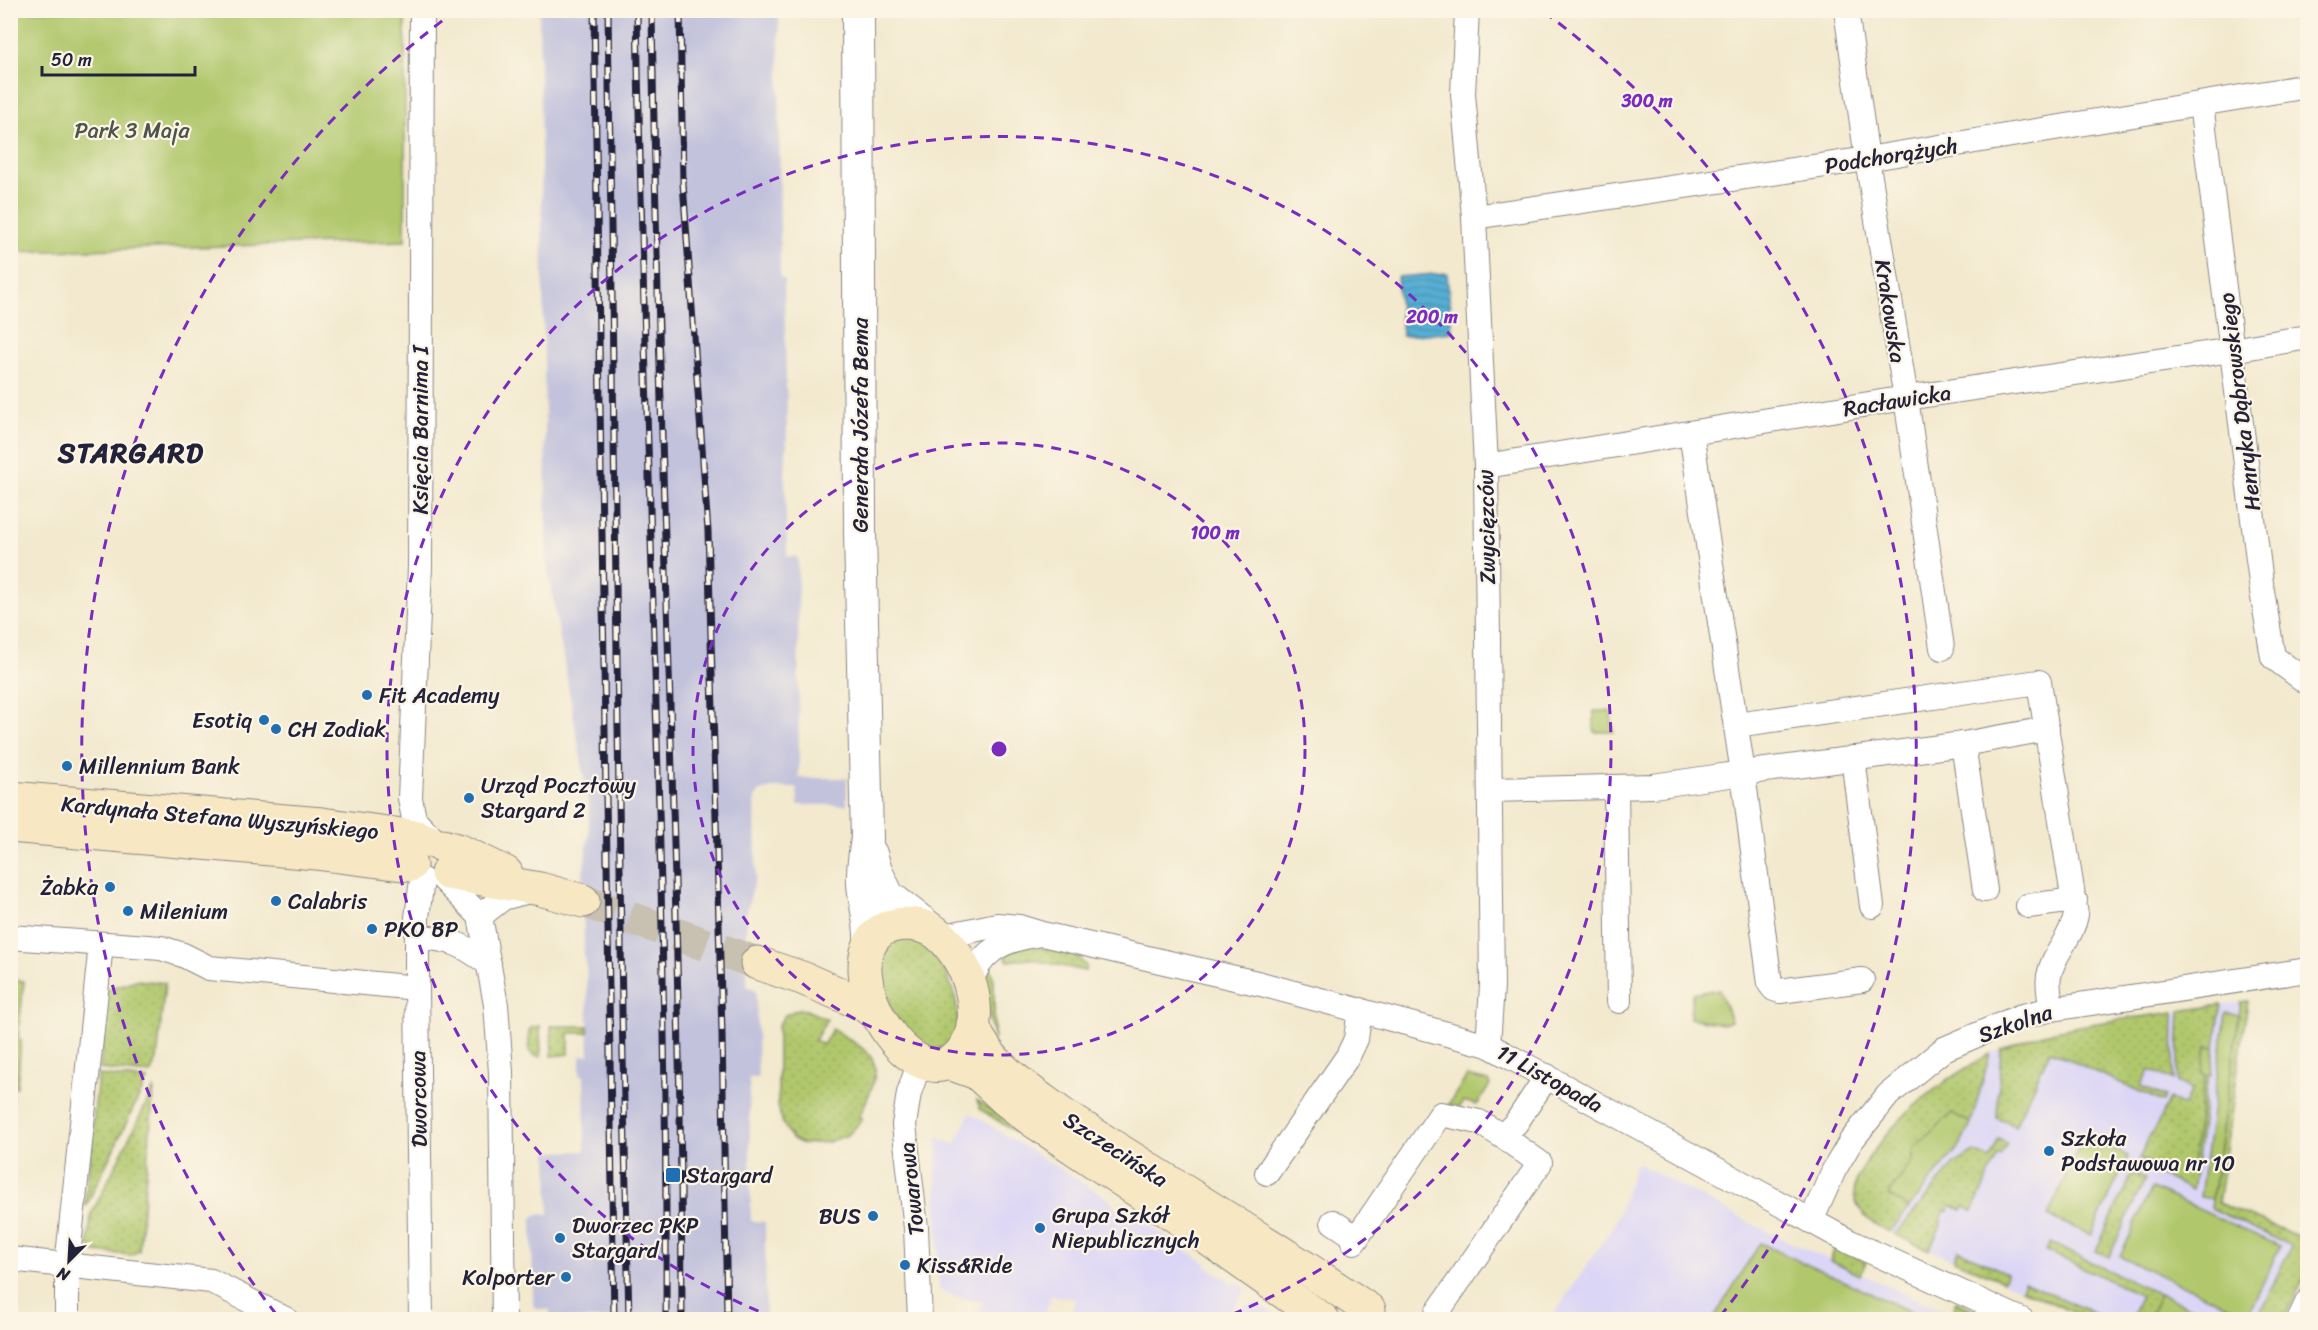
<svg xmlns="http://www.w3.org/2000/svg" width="2318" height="1330" viewBox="0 0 2318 1330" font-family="Sriracha,sans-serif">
<defs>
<pattern id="grass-dots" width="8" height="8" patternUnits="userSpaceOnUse" patternTransform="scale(1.5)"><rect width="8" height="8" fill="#b0c76c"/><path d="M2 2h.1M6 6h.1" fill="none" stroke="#97ab5e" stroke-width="1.8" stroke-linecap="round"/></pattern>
<pattern id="water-rules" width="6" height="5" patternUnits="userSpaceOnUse" patternTransform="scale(1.5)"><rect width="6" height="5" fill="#57afd4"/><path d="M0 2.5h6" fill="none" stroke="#488ead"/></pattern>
</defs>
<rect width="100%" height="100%" fill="#fcf5e5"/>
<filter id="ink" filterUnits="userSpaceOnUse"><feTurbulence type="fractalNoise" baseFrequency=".0167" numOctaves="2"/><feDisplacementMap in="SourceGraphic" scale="12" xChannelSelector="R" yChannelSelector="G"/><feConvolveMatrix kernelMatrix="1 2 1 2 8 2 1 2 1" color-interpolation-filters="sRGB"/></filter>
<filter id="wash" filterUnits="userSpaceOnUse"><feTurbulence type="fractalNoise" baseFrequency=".008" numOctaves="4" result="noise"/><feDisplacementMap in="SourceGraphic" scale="24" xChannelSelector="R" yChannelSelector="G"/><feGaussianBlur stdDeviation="1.35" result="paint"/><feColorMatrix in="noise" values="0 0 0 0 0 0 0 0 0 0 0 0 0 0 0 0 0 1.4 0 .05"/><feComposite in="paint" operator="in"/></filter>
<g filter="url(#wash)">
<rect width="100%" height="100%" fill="#f2e9ce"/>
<g fill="#dcd6f6" fill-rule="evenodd">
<polygon points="2248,1001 2218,1203 2307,1240 2278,1319 2088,1319 1880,1228 1868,1220 1855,1202 1854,1192 1859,1173 1894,1125 1918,1102 1940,1085 1990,1054 2011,1045 2066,1030"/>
<path d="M970,1113L1110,1200L1116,1212L1124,1217L1126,1210L1207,1264L1206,1266L1232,1283H1238L1246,1290L1232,1309L1236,1313L1246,1305L1257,1304L1283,1319H973L983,1302L955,1297L939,1289L936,1169L938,1137L955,1145ZM1051,1295L1076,1299L1069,1316L1043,1312L1049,1305Z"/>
<polygon points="1636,1163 1772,1234 1961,1319 1550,1320 1615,1223"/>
</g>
<polygon fill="#c2c2dc" points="539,11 779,11 780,261 780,278 784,278 786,382 785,388 786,388 787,403 785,404 787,404 787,418 785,419 787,420 787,435 785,436 787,436 785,475 787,556 797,557 798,559 799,778 847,778 847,805 798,805 797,788 772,788 760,791 755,798 756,875 746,914 747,986 756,990 758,1078 749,1078 751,1221 765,1222 766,1319 550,1319 550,1310 537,1309 533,1305 532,1219 535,1215 549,1214 548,1152 585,1151 584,1075 580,1075 580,1056 589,1055 586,960 584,960 583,872 589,834 589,805 547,565"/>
<g fill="url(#grass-dots)" stroke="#697454" stroke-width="1.5">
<path d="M903,938C909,939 916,940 921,943C945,957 970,1017 951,1040C949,1044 944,1046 940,1049H924L893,1017L878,963L889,944Z"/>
<polygon points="1030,946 1074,954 1086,966 1085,971 1030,959 1008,961 1002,951"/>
<polygon points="987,966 991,970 994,980 994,1042 983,986"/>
<polygon points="11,980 24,981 18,1039 21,1040 17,1087 13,1087 11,1122"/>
<polygon points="136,980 165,983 157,1060 150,1074 100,1069 107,989"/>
<polygon points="2248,1001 2218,1203 2307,1240 2307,1271 2285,1319 2257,1319 2291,1246 2211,1208 2241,1002"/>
<polygon points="2221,1005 2215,1047 2206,1046 2203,1074 2205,1074 2192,1165 2196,1166 2192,1190 2155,1173 2157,1167 2139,1159 2150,1135 2152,1135 2169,1099 2184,1106 2191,1089 2177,1082 2180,1011"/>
<path d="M798,1009L806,1010L827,1019L815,1040L823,1045L832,1029C884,1059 884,1064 859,1117L863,1119L848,1135L828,1142L803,1144L792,1139L781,1120L778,1104V1025L785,1015Z"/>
<path d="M2174,1012L2173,1080L2149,1070L2141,1087L2165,1097L2163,1102L2050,1051L2015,1126L1997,1118L2001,1049C2054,1025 2117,1021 2174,1012Z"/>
<polygon points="540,1026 541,1056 534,1056 529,1051 529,1030 533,1027"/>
<polygon points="551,1026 588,1026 588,1033 569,1033 569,1054 552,1056"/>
<path d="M1990,1054L1971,1123L1952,1114L1914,1148L1913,1160L1889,1194L1909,1208L1890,1232C1876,1226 1862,1218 1856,1202C1850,1187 1860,1172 1868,1159C1899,1113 1941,1081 1990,1054Z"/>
<polygon points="98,1075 147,1080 86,1206 85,1204"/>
<polygon points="154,1088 139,1251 131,1255 95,1252 88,1244 91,1215"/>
<polygon points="977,1100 1079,1168 1078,1170 1065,1164 983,1111 980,1109"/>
<polygon points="1999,1139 2007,1143 2001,1156 1998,1155 1973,1211 1964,1206 1962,1210 1950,1205 1948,1211 1945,1210 1940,1223 1942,1224 1929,1250 1895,1235 1954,1164 1974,1152 1990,1159"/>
<polygon points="2132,1173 2145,1179 2109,1257 2096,1251"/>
<polygon points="2050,1243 2160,1294 2148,1319 2130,1319 2141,1295 2046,1251"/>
<polygon points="1835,1248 1866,1262 1860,1275 1830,1261"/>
<polygon points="1958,1250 2007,1273 2003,1281 1954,1260"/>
<polygon points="2024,1282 2107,1319 2088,1319 2021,1289"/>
<polygon points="1956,1302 1994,1319 1959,1319 1950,1315"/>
</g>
<g fill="#b0c76c" stroke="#697454" stroke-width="1.5">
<polygon points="10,11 405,11 405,241 11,252"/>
<polygon points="1594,711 1610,711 1614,732 1594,732"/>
<polygon points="1719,989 1731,1021 1723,1024 1690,1018 1692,994"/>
<polygon points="2226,1013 2239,1015 2212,1199 2200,1197"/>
<polygon points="2206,1046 2215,1047 2211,1075 2208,1075 2196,1166 2192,1166 2205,1074 2202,1074"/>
<polygon points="1467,1076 1488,1081 1490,1085 1477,1105 1463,1101 1460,1107 1448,1105"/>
<polygon points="1952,1113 1971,1123 1961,1144 1909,1208 1888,1195 1913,1160 1914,1148"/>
<polygon points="2084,1136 2128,1156 2091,1235 2048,1216"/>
<polygon points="2152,1188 2280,1246 2248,1315 2120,1257"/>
<polygon points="1760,1243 1927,1319 1713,1319"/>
<polygon points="2160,1294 2217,1319 2148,1319"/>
</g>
<polygon fill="url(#water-rules)" stroke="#3c6888" stroke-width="1.5" points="1447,273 1452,332 1402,336 1397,277"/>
</g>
<g filter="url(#ink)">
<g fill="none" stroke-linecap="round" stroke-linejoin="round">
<polyline stroke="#c8c1b1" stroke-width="33" stroke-dasharray="33 16" stroke-linecap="butt" points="583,901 757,963"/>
<g stroke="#8a8684" stroke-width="26">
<g id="minor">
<polyline points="422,10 420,567 410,798 414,819 435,841"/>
<polyline points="1467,10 1463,94 1474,217 1486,466 1492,986 1488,1045"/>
<polyline points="1846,10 1867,159 1906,398 1942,648"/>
<polyline points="2201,104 2262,591 2273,657 2308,683"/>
<polyline points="1474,217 1867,159 2308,86"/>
<polyline points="1486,466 1906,398 2232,350 2308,337"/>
<path d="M1736,725L2039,682L2076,915C2072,938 2053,953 2049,976C2047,987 2050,998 2052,1009"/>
<polyline points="1963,744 1985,890"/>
<polyline points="1853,758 1872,906"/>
<polyline points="1616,787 1619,1001"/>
<polyline points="1491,790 1653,786 1743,773 1691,433"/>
<polyline points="442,878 480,916 496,1005 501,1072 504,1320"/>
<polyline points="2028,906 2075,900"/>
<polyline points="480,916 503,898 533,890"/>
<polyline points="10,937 161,948 183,955 209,968 417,988"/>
<path d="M418,937C452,939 462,944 489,964"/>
<polyline points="940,937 997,925 1019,927 1042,934 1261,984 1488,1045 1850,1242 2022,1320"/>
<polyline points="1862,980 1780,991 1774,989 1770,984 1743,773 1963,744 2047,729"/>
<path d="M970,986C978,952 1003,940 1036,935"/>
<polyline points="920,1061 909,1093 904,1125 916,1228 920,1320"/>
<polyline points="1267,1173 1348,1056 1356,1039 1360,1010"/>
<polyline points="1811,1221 1834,1170 1851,1141 1888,1095 1944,1049 2019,1017 2052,1009 2308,970"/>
<polyline points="1333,1222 1357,1238"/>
<polyline points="1354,1242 1441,1114 1479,1122 1502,1136"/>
<polyline points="10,1259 211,1281 287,1320"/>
<polyline points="1437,1313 1540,1163 1502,1136 1516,1123 1547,1076"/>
<polyline points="67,1320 67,1266 101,944"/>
<polyline points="421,1320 417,988 417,917 422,880"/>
<polyline points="2299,1320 2308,1301"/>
</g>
</g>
<g stroke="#8a8684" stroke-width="34">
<g id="tertiary">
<path d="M858,10L860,533L867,839C865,853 862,868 863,883C864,903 871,921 870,941"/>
<polyline points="871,854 876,871 888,896 932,930"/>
</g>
</g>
<g stroke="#8a8684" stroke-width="35">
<g id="secondary">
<polyline points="10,798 322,824 417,837 428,841"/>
<polyline points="10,826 315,853 410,865"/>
<polyline points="443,846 460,851 506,873"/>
<polyline points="447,873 540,889 583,901"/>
<path d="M903,924C913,924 925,926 934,931C968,955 990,1019 961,1053C916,1107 828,969 882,930C888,926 896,925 903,924Z"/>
<polyline points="757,963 802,978 863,1004 875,1013"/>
<path d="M973,1025C986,1065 1031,1091 1063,1115L1309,1270L1369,1310"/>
<polyline points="949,1063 977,1073 1006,1100 1032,1120 1180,1219 1323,1320"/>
</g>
</g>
<use href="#minor" stroke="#fff" stroke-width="24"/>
<use href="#tertiary" stroke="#fff" stroke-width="32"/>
<use href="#secondary" stroke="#f7e8c3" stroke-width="33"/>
<g stroke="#22223b" stroke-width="7">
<g id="rail">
<polyline points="594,10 614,1320"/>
<polyline points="608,10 622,1012 629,1320"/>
<path d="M637,10C644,447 668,883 666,1320"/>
<path d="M652,10C658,447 681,883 682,1320"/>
<polyline points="680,10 683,183 708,531 722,1033 727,1320"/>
</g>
</g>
<use href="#rail" stroke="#fcf5e5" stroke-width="4.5" stroke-dasharray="14" stroke-linecap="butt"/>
</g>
</g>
<g fill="none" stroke="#7b2cbf" stroke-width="3" stroke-dasharray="10 8">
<circle cx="999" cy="749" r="306"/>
<path d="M775 1318A612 612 0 1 1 1223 1318"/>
<path d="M276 1314A917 917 0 0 1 454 12M1544 12A917 917 0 0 1 1722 1314"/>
</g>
<g fill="#1f6fb2" stroke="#fcf5e5" stroke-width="2">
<circle cx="367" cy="695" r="6"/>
<circle cx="264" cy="720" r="6"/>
<circle cx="276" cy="729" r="6"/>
<circle cx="67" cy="766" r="6"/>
<circle cx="469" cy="798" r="6"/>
<circle cx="110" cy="887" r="6"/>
<circle cx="276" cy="901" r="6"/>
<circle cx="128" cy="911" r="6"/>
<circle cx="372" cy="929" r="6"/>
<circle cx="2049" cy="1151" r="6"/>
<rect x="665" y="1167" width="16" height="16" rx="3"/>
<circle cx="873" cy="1216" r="6"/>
<circle cx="1040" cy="1228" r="6"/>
<circle cx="560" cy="1238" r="6"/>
<circle cx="905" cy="1265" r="6"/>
<circle cx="566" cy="1277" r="6"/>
</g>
<g text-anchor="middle" stroke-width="4.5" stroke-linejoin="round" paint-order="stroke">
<g font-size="22" fill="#4d544a" stroke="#fcf5e5">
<text x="132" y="138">Park 3 Maja</text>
</g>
<g font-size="22" fill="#22223b" stroke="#fcf5e5">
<text transform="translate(1891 155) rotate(-9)" y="8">Podchorążych</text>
<text transform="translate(1891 311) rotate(81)" y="8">Krakowska</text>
<text transform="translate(1897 400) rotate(-9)" y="8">Racławicka</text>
<text transform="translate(2239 402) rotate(-97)" y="8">Henryka Dąbrowskiego</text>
<text transform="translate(860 425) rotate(-90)" y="8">Generała Józefa Bema</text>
<text transform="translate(420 430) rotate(-90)" y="8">Księcia Barnima I</text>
<text transform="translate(1486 527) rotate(-91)" y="8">Zwycięzców</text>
<text transform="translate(220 817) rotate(5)" y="8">Kardynała Stefana Wyszyńskiego</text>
<text transform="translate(2015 1023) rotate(-19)" y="8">Szkolna</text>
<text transform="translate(1550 1078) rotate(29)" y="8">11 Listopada</text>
<text transform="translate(418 1099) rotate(-91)" y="8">Dworcowa</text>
<text transform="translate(1116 1149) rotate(33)" y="8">Szczecińska</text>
<text transform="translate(911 1189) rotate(-96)" y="8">Towarowa</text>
</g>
<g font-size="22" fill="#22223b" stroke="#fcf5e5" text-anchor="start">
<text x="379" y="703">Fit Academy</text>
<text x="252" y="728" text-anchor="end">Esotiq</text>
<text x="288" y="737">CH Zodiak</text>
<text x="79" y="774">Millennium Bank</text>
<text x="481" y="793">Urząd Pocztowy<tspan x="481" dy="25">Stargard 2</tspan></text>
<text x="98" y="895" text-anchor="end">Żabka</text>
<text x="288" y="909">Calabris</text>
<text x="140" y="919">Milenium</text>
<text x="384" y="937">PKO BP</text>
<text x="2061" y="1146">Szkoła<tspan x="2061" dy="25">Podstawowa nr 10</tspan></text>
<text x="686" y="1183">Stargard</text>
<text x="1052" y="1223">Grupa Szkół<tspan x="1052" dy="25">Niepublicznych</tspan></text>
<text x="861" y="1224" text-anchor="end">BUS</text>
<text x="572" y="1233">Dworzec PKP<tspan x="572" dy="25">Stargard</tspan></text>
<text x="917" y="1273">Kiss&amp;Ride</text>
<text x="554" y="1285" text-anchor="end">Kolporter</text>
</g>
<g font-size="28" font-weight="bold" letter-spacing="1.5" fill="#22223b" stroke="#fcf5e5">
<text x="131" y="462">STARGARD</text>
</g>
</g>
<circle cx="999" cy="749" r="9" fill="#7b2cbf" stroke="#fcf5e5" stroke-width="3"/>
<g font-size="18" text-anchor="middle" font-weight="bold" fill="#7b2cbf" stroke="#fcf5e5" stroke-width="4.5" stroke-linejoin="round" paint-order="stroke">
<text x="1647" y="107">300 m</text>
<text x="1432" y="323">200 m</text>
<text x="1215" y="539">100 m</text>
</g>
<rect width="2318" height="1330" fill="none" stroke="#fcf5e5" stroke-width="36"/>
<g transform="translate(69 1261) rotate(204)" stroke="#fcf5e5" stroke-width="4.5" paint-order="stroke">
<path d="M0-4.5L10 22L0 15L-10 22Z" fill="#22223b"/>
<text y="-9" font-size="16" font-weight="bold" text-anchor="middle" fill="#22223b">N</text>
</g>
<path d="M42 66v9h153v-9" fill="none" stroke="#22223b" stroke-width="3"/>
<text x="51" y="66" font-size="18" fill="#22223b" stroke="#fcf5e5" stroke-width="4.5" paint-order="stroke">50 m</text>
</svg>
